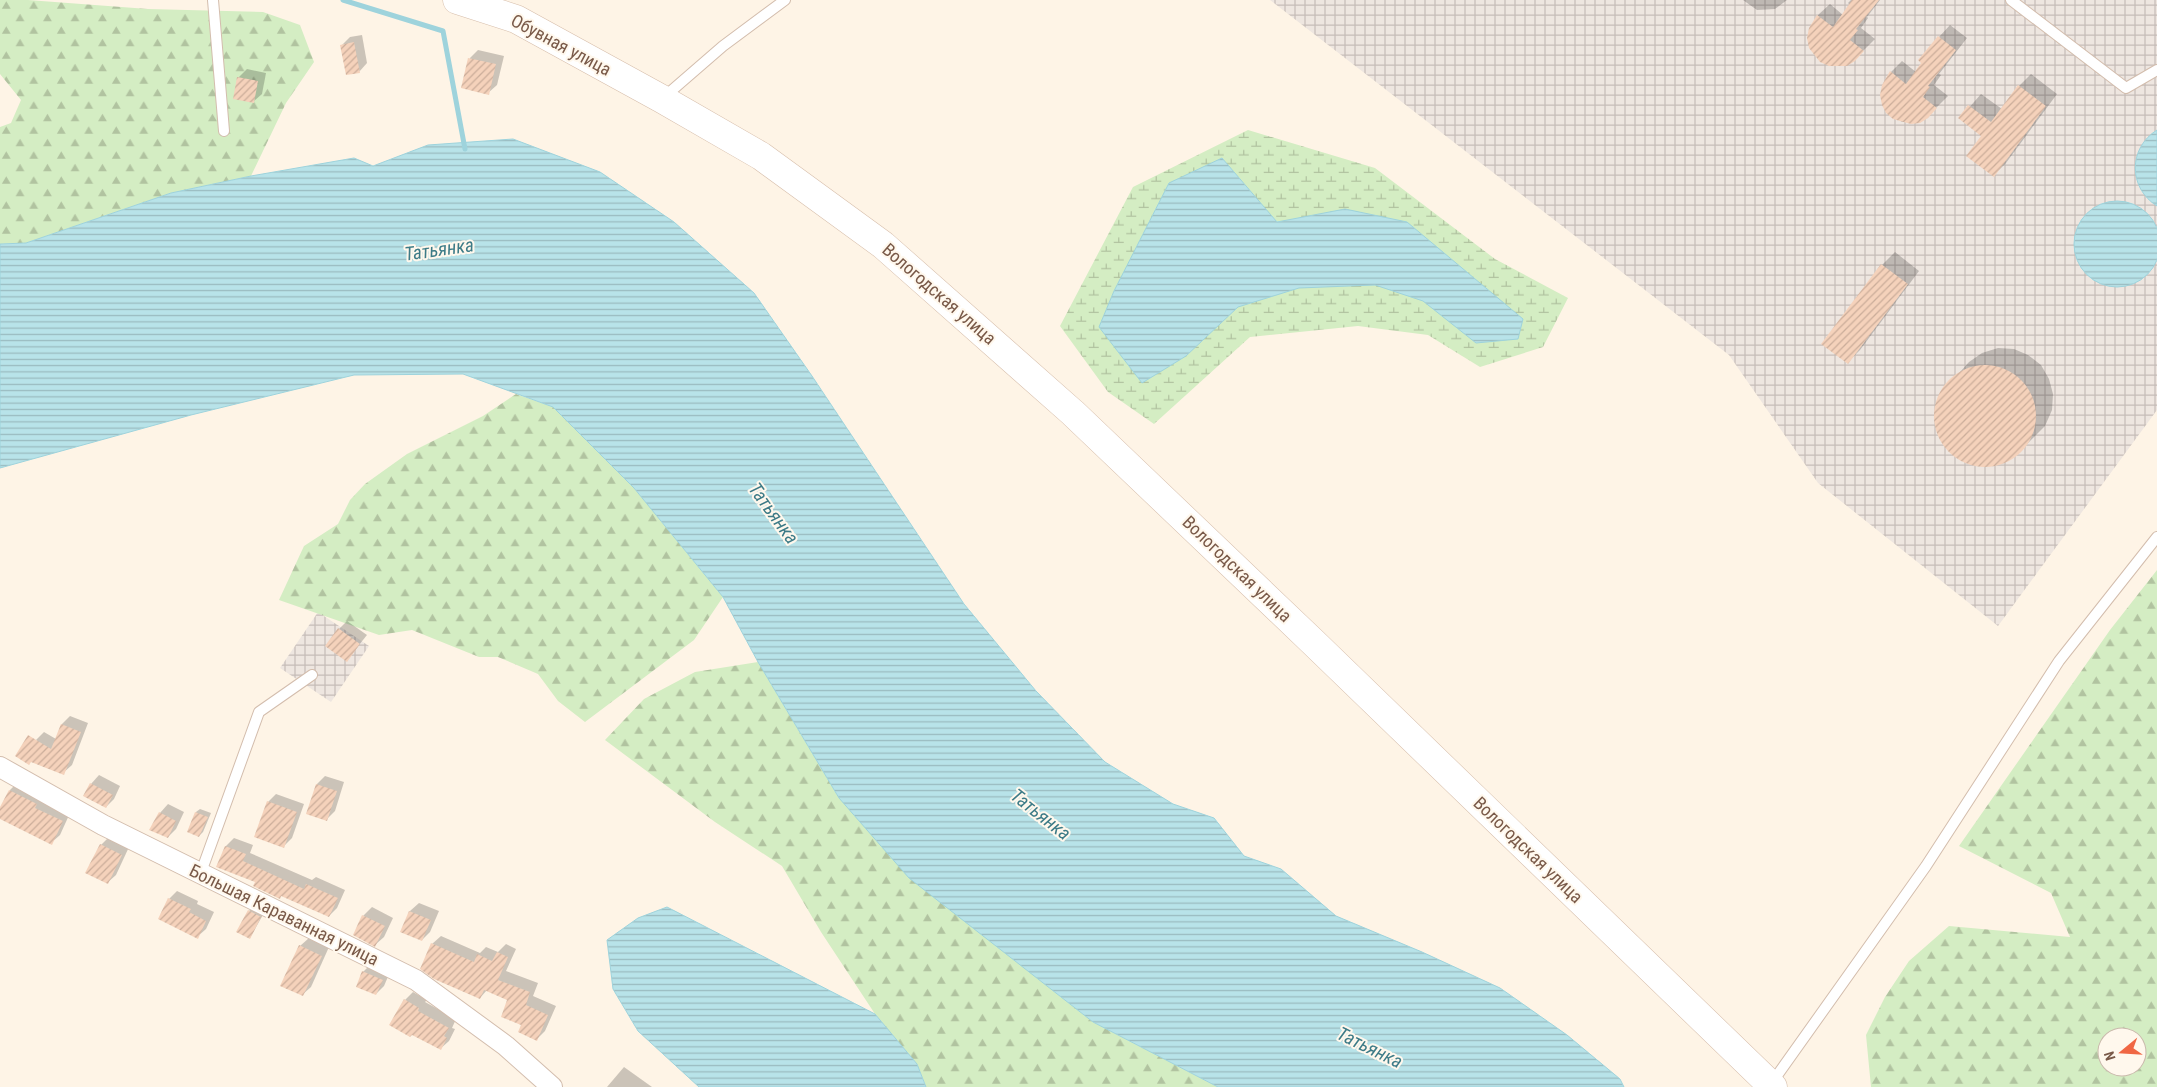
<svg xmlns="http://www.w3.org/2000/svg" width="2157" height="1087" viewBox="0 0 2157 1087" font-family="'Roboto Condensed',sans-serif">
<defs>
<pattern id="industrial-grid" width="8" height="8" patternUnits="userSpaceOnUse" patternTransform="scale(1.25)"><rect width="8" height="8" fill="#eee6e0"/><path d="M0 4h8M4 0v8" fill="none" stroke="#c6bdb8"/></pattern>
<pattern id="forest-firs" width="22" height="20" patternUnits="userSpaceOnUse" patternTransform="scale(1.25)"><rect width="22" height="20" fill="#d4edc3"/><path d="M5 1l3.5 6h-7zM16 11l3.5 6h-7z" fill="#b1c3a0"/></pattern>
<pattern id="wetland-marsh" width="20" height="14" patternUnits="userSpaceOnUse" patternTransform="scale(1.25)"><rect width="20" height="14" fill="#d4edc3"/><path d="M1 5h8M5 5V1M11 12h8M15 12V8" fill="none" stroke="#b1c3a0"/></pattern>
<pattern id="water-rules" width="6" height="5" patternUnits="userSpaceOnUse" patternTransform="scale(1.25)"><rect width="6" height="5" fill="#b8e3e9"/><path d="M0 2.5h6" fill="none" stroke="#9abbbf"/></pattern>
<pattern id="building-hatch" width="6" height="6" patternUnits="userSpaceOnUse" patternTransform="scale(1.25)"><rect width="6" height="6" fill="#f5d2bb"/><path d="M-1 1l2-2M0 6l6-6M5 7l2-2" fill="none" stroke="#cbad9a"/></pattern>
</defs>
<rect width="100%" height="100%" fill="#fef4e6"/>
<g fill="url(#industrial-grid)">
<polygon points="1270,0 2157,0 2157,410 1998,626 1818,483 1729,355"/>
<polygon points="318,612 369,646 331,702 280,668"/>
</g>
<g fill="url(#forest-firs)" fill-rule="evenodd">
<polygon points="0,0 28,0 148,9 263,12 300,25 314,62 286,103 251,176 171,193 26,243 0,244 0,127 11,123 21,100 0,74"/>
<polygon points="516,394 553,407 634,488 723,597 694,640 585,722 558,701 538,674 498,657 479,657 412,630 379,635 279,600 304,546 338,524 350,500 365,484 407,454 483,416"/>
<path d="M2157,570V1087H1871L1866,1035L1885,997L1909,961L1949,926L2070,937L2051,893L1959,846L2110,630ZM2107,1037H2137V1067H2107Z"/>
<polygon points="758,662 839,798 1008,954 1093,1022 1218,1087 926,1087 917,1064 875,1014 821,932 782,866 715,822 605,740 644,699 695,672"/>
</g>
<polygon fill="url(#wetland-marsh)" points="1248,130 1375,168 1495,259 1568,298 1543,347 1480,367 1428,335 1358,326 1250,337 1154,424 1108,392 1060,326 1133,187"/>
<g fill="url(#water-rules)" stroke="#9ed3dc">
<path d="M2157,130V206C2128,188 2128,148 2157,130Z"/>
<polygon points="513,139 600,172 674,222 754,293 812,376 964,604 1036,691 1105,762 1173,804 1214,818 1244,856 1281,869 1336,916 1422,952 1500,988 1567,1035 1620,1079 1624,1087 1218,1087 1093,1022 909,878 839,798 758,662 723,597 634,488 553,407 463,374 354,375 191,415 0,468 0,244 26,243 171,193 251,176 354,158 373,166 428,145"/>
<polygon points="1222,158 1277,222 1345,209 1407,222 1523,319 1518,339 1476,343 1423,301 1375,285 1299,288 1238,307 1186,356 1142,383 1099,327 1114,291 1169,183"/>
<circle cx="2117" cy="244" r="43"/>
<polygon points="667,907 875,1014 917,1064 926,1087 699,1087 638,1031 613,989 607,940 638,918"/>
</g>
<g fill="#0003">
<polygon points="1743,0 1787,0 1775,9 1757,10"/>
<polygon points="1851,0 1880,0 1867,17 1868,18 1861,28 1875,39 1854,60 1821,61 1810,47 1810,28 1818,15 1830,4 1843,15 1850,5 1848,3"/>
<polygon points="1950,25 1967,38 1939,74 1941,75 1934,85 1948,96 1927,117 1920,121 1902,122 1887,112 1891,72 1902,61 1916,72 1939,37"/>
<polygon points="362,35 367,63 359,72 342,45 350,37"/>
<polygon points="478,50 504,56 497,85 488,93 463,87 470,58"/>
<polygon points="247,69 266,73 262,94 253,102 238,78"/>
<polygon points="2031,74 2057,94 2006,163 1994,175 1982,135 1960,118 1981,94 2002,109 2019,86"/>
<polygon points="1895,252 1919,271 1860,350 1848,362 1882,265"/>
<polygon points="1998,348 2014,349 2028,355 2041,365 2049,379 2053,394 2052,410 2045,426 2015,456 2000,463 1983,465 1967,462 1952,453 1942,440 1936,424 1937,407 1942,392 1969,362 1982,353"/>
<polygon points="347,621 367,635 347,660 339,629"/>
<polygon points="70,716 88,723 72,765 63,773 36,740 44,732 56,739 62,724"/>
<polygon points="99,775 120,786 114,799 106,807 85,796 91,784"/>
<polygon points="325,776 344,782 335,811 327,819 317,784"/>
<polygon points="18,782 70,813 60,835 51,843 0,817 0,809 10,790"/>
<polygon points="276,794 304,804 292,838 284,846 268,802"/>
<polygon points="168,804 184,812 176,829 168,837 160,813"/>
<polygon points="200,809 211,813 203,832 199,836 188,831 196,812"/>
<polygon points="109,837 129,847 116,875 107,883 101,845"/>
<polygon points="234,838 253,845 250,853 312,880 316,877 345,890 337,908 329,916 282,895 279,898 257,882 218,867 226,846"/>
<polygon points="177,891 198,901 197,904 214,912 206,929 197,937 169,899"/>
<polygon points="419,903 439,911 430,932 422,940 402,931 410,911"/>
<polygon points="253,907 264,913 250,938 249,911"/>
<polygon points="372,907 393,918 384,937 375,945 363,916"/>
<polygon points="441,936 480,953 486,947 498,952 506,944 516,949 506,971 538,983 533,996 556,1006 545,1031 537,1039 523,1025 509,1000 487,990 480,998 432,944"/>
<polygon points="309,938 329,947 311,987 302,995 300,946"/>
<polygon points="371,964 390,972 384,986 376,994 363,972"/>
<polygon points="413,992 427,1000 425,1002 456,1019 452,1028 455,1029 449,1041 440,1049 405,1000"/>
<polygon points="624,1067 652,1087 607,1087"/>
</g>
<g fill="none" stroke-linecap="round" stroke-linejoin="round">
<polyline stroke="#9ed3dc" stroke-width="5" points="343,0 443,31 465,149"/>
</g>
<g fill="url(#building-hatch)">
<polygon points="1852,0 1879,0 1856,29 1858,30 1850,40 1864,51 1855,61 1847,66 1829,66 1820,62 1809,48 1807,38 1809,28 1817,15 1833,27"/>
<polygon points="1938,36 1956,50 1928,86 1930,87 1923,97 1937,108 1928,118 1920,123 1911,124 1893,119 1886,113 1882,105 1880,95 1882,85 1890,71 1906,84 1921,63 1918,60"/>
<polygon points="354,42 360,73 346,75 340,45"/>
<polygon points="468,58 496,64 489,95 461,88"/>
<polygon points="237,77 258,81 254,103 233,99"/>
<polygon points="2018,85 2046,106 1994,177 1966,156 1981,136 1958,118 1968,105 1991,122"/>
<polygon points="1881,264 1908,284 1848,364 1821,344"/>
<circle cx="1985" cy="416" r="51"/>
<polygon points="338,628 360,644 347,662 325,646"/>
<polygon points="61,724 81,732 64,775 31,762 29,765 15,756 28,735 51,749"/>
<polygon points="90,783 113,795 106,808 83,796"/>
<polygon points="316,784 337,791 327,821 306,814"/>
<polygon points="9,790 37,804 35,808 63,821 52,845 0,819 0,807"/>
<polygon points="267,801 297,812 284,848 254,837"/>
<polygon points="159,812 176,821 168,838 149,830"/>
<polygon points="195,812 208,817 199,837 187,832"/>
<polygon points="100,844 122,855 108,884 85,873"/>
<polygon points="225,846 246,854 243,861 304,889 306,884 338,898 329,917 281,896 280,899 253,886 255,882 216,867"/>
<polygon points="168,898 191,909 189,912 206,921 198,939 158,919"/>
<polygon points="248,910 261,917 250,939 236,932"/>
<polygon points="409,911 431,920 422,941 400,932"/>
<polygon points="362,915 385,926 375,947 353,935"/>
<polygon points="431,943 474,962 477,954 492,961 497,952 508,957 498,980 530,992 526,1005 548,1015 537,1041 518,1032 521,1025 501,1017 507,1000 484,990 480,999 434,979 420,969"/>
<polygon points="299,945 322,956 303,996 280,986"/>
<polygon points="362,971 383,980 376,995 356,987"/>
<polygon points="404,999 419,1008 418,1011 449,1028 444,1036 447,1038 441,1050 412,1035 410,1037 389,1025"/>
</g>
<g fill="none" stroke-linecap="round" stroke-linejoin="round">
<g stroke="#d3bdad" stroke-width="12">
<g id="lane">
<polyline points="213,0 224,131"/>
<polyline points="2011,0 2126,88 2157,70"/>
<polyline points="663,98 723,46 785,0"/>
<polyline points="200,875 259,712 312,675"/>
<polyline points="1771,1084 1926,866 2059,661 2157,537"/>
</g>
</g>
<g stroke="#d3bdad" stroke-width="22">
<polyline id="street" points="0,767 103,825 416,980 506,1046 552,1087"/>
</g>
<g stroke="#d6bdaa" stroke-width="29">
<polyline id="secondary" points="457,0 516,19 662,99 761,156 883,245 1073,413 1314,643 1773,1087"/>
</g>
<use href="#lane" stroke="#fff" stroke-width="10"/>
<use href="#street" stroke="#fff" stroke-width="20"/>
<use href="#secondary" stroke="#fff" stroke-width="28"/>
</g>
<g text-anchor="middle" stroke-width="4" stroke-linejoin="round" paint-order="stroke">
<g font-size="18" fill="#795948" stroke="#fff8ed">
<text transform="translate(561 45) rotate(28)" y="6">Обувная улица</text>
<text transform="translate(939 294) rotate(41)" y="6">Вологодская улица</text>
<text transform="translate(1237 569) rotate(44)" y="6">Вологодская улица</text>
<text transform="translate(1528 850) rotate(44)" y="6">Вологодская улица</text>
<text transform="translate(284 915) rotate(26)" y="6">Большая Караванная улица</text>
</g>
<g font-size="19" font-style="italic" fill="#3d7b87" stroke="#fff8ed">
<text transform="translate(439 249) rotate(-8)" y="7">Татьянка</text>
<text transform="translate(774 513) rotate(54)" y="7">Татьянка</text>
<text transform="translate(1041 814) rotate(38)" y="7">Татьянка</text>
<text transform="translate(1370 1047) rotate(26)" y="7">Татьянка</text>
</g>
</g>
<g transform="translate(2122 1052) rotate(252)"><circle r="24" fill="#fff8ed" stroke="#c9b8ab"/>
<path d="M0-4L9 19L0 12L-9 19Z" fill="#f06743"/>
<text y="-8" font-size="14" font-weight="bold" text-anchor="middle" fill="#795948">N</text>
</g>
</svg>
